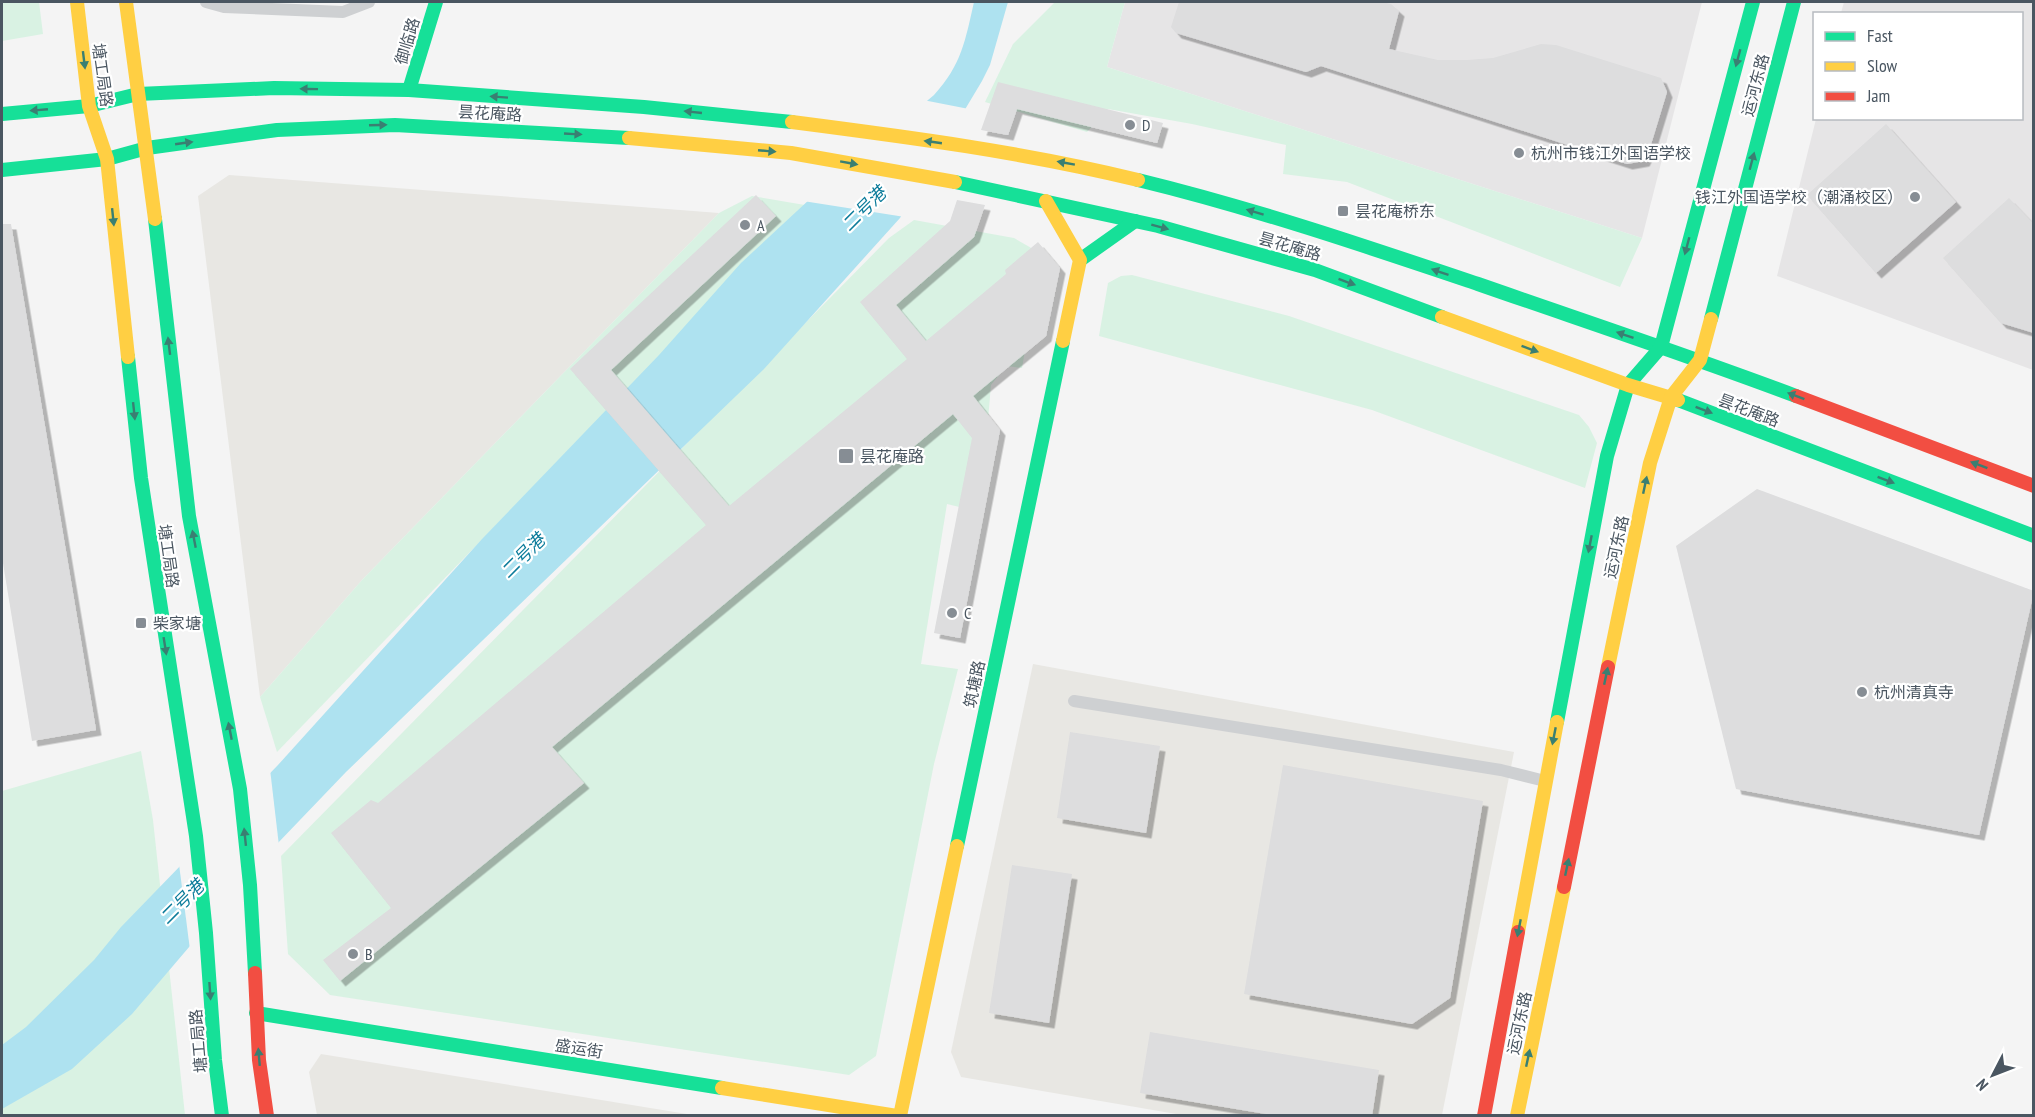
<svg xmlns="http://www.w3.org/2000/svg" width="2035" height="1117" viewBox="0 0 2035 1117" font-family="'PT Sans Narrow','Noto Sans SC',sans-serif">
<defs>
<filter id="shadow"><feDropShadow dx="5.5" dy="5.5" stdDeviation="0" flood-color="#0004"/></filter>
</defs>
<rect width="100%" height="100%" fill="#f4f4f4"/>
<g fill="#e8e7e3">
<polygon points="229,175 719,213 362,580 260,697 198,196"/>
<polygon points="1033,664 1514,752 1442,1115 1182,1115 961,1077 951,1052"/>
<polygon points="321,1054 693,1115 317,1115 309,1072"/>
</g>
<g fill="#e6e5e6">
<polygon points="1125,2 1702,2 1642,238 1107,67"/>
<polygon points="1844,2 2033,2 2033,370 1777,276 1816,119 2022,118 2022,14 1841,13"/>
</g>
<g fill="#d9f2e3">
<polygon points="2,2 39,2 43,34 2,41"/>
<polygon points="1055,2 1125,2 1107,67 1642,238 1620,287 1347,182 1283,174 1286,145 1192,124 1108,109 1087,132 985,102 1013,44"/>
<polygon points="752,196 805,205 277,752 260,697 362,580 719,213"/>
<polygon points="914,220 1014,238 1033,249 1040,265 1022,368 1006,366 991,385 980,512 947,504 921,664 958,669 934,764 876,1056 849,1075 330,995 288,954 281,856 889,238"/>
<polygon points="1132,275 1289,316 1579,415 1589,427 1597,443 1585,488 1372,410 1099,336 1108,283 1121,276"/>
<polygon points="141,751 153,820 185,1115 2,1116 2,791"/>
</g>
<path fill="#aee2f0" d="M974,2H1008L990,65L982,81L900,218L764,369L346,772L276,845L132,1014L72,1069L2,1109V1045L26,1027L94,960L121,927L278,765L482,539L659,355L741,263L811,198L934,95C962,64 965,41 974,2Z"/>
<g fill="#f4f4f4">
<polygon points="923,100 969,109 905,217 803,201"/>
<polygon points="270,769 279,846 190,950 179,864"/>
</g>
<g fill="#ddddde" filter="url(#shadow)">
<polygon points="1179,2 1382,2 1391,4 1399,11 1389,49 1438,60 1467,60 1493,58 1541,44 1556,45 1661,78 1667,92 1649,151 1644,161 1627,164 1321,66 1306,72 1176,33 1171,27"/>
<polygon points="998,82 1163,123 1157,143 1017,109 1008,135 981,130"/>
<polygon points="1886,124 1956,202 1876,273 1807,195"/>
<polygon points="756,195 776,216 611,370 729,506 907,359 860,302 950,221 957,200 985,205 974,237 896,305 926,341 1006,274 1005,270 1038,242 1060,268 1046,336 973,396 1000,430 960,638 934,633 972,438 953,414 552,747 584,783 340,981 323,960 391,908 331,833 371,800 378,803 706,525 570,369"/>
<polygon points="2009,198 2034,224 2034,333 2001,323 1943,258"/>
<polygon points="2,224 11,224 96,730 32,741 2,557"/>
<polygon points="1757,489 2034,591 1979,835 1736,789 1676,546"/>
<polygon points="1070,732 1160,746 1146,833 1057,818"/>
<polygon points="1283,765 1483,801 1450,998 1412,1024 1244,994"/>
<polygon points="1012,865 1072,874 1049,1023 989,1013"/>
<polygon points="1150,1032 1379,1070 1372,1116 1278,1116 1140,1093"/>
</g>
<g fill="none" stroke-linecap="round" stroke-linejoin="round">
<g stroke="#ced0d2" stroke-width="12">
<polyline points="206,2 224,7 343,12 369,2"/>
<polyline points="1074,701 1501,770 1545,781"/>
</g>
<g stroke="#16e098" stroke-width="14">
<polyline points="409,90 436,2"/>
<polyline points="2,114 89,106 138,94 274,88 409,90 644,107 792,122"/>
<polyline points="2,170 107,159 147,148 277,130 395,125 629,138"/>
<path d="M1138,180C1253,208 1365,246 1478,284C1584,321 1690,356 1796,396"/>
<polyline points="955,182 1158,226 1315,270 1442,317"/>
<polyline points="155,219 189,516 240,789 250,885 255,973"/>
<polyline points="1080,260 1135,221"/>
<polyline points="1711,319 1794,2"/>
<polyline points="128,357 141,478 196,836 206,933 215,1060 222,1116"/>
<polyline points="1678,400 2034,536"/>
<polyline points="1557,722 1607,456 1628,385 1661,347 1753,2"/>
<polyline points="957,846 1063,341"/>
<polyline points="256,1013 722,1088"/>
</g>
<g stroke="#ffcf43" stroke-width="14">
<polyline points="77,2 89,106 107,159 128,357"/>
<polyline points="126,2 155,219"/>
<path d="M792,122C908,137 1024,152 1138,180"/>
<polyline points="629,138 791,153 955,182"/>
<polyline points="1046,201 1080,260 1063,341"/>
<polyline points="1442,317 1628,385 1678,400"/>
<polyline points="1608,667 1650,463 1671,397 1700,360 1711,319"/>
<polyline points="1518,932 1557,722"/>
<polyline points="722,1088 897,1116"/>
<polyline points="900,1116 957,846"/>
<polyline points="1517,1116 1564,887"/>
</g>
<g stroke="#f24e42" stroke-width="14">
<polyline points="1796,396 2034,486"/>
<polyline points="1564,887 1608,667"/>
<polyline points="255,973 259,1060 267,1116"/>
<polyline points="1484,1116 1518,932"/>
</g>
</g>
<defs><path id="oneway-solid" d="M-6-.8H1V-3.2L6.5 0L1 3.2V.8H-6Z" transform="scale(1.5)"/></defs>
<g fill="#3a7f72">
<use href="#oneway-solid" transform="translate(1738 58) rotate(105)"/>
<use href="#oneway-solid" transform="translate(84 60) rotate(83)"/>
<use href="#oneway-solid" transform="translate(309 89) rotate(-179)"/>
<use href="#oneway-solid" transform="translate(499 97) rotate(-176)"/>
<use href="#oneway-solid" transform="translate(39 110) rotate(175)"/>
<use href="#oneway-solid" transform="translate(693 112) rotate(-174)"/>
<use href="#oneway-solid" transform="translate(378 125) rotate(-2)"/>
<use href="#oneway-solid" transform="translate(573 134) rotate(3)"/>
<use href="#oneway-solid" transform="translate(933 142) rotate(-172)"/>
<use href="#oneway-solid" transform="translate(184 143) rotate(-8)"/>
<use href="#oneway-solid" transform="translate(767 151) rotate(5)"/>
<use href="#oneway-solid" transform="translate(1752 161) rotate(-75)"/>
<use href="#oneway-solid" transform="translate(849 163) rotate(10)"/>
<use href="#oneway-solid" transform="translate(1066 163) rotate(-170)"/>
<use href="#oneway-solid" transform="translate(1255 212) rotate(-163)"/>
<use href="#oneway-solid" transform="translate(113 217) rotate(84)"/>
<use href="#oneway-solid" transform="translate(1160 227) rotate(15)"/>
<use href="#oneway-solid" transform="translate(1687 246) rotate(105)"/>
<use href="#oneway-solid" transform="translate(1440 272) rotate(-161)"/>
<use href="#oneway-solid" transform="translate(1347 282) rotate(20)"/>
<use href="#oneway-solid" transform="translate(1625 335) rotate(-161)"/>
<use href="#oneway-solid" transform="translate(169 346) rotate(-97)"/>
<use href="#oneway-solid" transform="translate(1530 349) rotate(20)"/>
<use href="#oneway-solid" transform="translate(1796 396) rotate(-159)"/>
<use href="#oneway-solid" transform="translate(1704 410) rotate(21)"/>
<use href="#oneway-solid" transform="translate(134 411) rotate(84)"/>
<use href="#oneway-solid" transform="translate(1979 465) rotate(-159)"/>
<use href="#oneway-solid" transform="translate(1886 480) rotate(21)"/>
<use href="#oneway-solid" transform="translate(1645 485) rotate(-78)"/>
<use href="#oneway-solid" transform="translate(194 539) rotate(-101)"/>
<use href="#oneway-solid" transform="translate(1590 544) rotate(101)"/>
<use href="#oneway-solid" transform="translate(165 646) rotate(81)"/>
<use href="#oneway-solid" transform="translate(1606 676) rotate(-78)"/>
<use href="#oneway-solid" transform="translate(230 731) rotate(-101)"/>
<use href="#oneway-solid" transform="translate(1554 736) rotate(101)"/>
<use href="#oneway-solid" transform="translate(245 837) rotate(-96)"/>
<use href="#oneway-solid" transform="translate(1567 867) rotate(-78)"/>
<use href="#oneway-solid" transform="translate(1519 928) rotate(101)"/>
<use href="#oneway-solid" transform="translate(210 991) rotate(86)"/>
<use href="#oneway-solid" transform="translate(259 1057) rotate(-95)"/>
<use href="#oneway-solid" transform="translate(1528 1058) rotate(-78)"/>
</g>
<g fill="#868d94" stroke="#fff" stroke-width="2">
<circle cx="1130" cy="125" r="6"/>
<circle cx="1519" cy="153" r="6"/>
<circle cx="1915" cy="197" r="6"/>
<rect x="1337" y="205" width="12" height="12" rx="3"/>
<circle cx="745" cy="225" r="6"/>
<rect x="838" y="448" width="16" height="16" rx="3"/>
<circle cx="952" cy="613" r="6"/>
<rect x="135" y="617" width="12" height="12" rx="3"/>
<circle cx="1862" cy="692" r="6"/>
<circle cx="353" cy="954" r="6"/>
</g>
<g text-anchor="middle" stroke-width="4.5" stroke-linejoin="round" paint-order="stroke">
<g font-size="16" fill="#4a5661" stroke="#fff">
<text transform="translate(407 41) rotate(-73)" y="6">御临路</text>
<text transform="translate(103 75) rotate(82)" y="6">塘工局路</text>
<text transform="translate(1755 85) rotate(-75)" y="6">运河东路</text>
<text transform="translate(490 113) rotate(3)" y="6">昙花庵路</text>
<text transform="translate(1290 246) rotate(16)" y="6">昙花庵路</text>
<text transform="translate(1749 410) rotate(21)" y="6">昙花庵路</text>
<text transform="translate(1616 547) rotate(-78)" y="6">运河东路</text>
<text transform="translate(169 556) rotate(82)" y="6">塘工局路</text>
<text transform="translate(974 684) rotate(-78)" y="6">筑塘路</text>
<text transform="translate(1519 1023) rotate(-78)" y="6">运河东路</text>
<text transform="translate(198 1041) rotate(-95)" y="6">塘工局路</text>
<text transform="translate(579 1048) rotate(9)" y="6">盛运街</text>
</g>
<g font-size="16" fill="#4a5661" stroke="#fff" text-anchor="start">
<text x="1142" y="131">D</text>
<text x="1531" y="159">杭州市钱江外国语学校</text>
<text x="1903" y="203" text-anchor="end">钱江外国语学校（潮涌校区）</text>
<text x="1355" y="217">昙花庵桥东</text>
<text x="757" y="231">A</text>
<text x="860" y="462">昙花庵路</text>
<text x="964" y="619">C</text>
<text x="153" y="629">柴家塘</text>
<text x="1874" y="698">杭州清真寺</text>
<text x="365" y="960">B</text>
</g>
<g font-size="18" font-style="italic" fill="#0c7c9b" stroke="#fff">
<text transform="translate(864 209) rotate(-45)" y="6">二号港</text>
<text transform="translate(523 556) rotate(-45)" y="6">二号港</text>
<text transform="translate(182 902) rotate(-45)" y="6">二号港</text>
</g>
</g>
<rect width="2035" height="1117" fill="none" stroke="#4a5661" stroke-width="6"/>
<rect x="1813" y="12" width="210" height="108" fill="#ffffff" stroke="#b7bbc0" stroke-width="1.5"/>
<rect x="1825" y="32" width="30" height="9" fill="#16e098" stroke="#b7bbc0" stroke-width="1.5"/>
<text x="1867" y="42" font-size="18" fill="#4a5661">Fast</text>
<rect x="1825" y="62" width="30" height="9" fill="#ffcf43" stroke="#b7bbc0" stroke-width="1.5"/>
<text x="1867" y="72" font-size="18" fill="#4a5661">Slow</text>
<rect x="1825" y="92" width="30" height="9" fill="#f24e42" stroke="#b7bbc0" stroke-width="1.5"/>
<text x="1867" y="102" font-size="18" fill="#4a5661">Jam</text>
<g transform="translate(1993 1075) rotate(228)" stroke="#ffffff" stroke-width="4.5" paint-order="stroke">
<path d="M0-4.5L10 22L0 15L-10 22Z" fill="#4a5661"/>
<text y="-9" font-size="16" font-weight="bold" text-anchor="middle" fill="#4a5661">N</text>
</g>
</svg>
